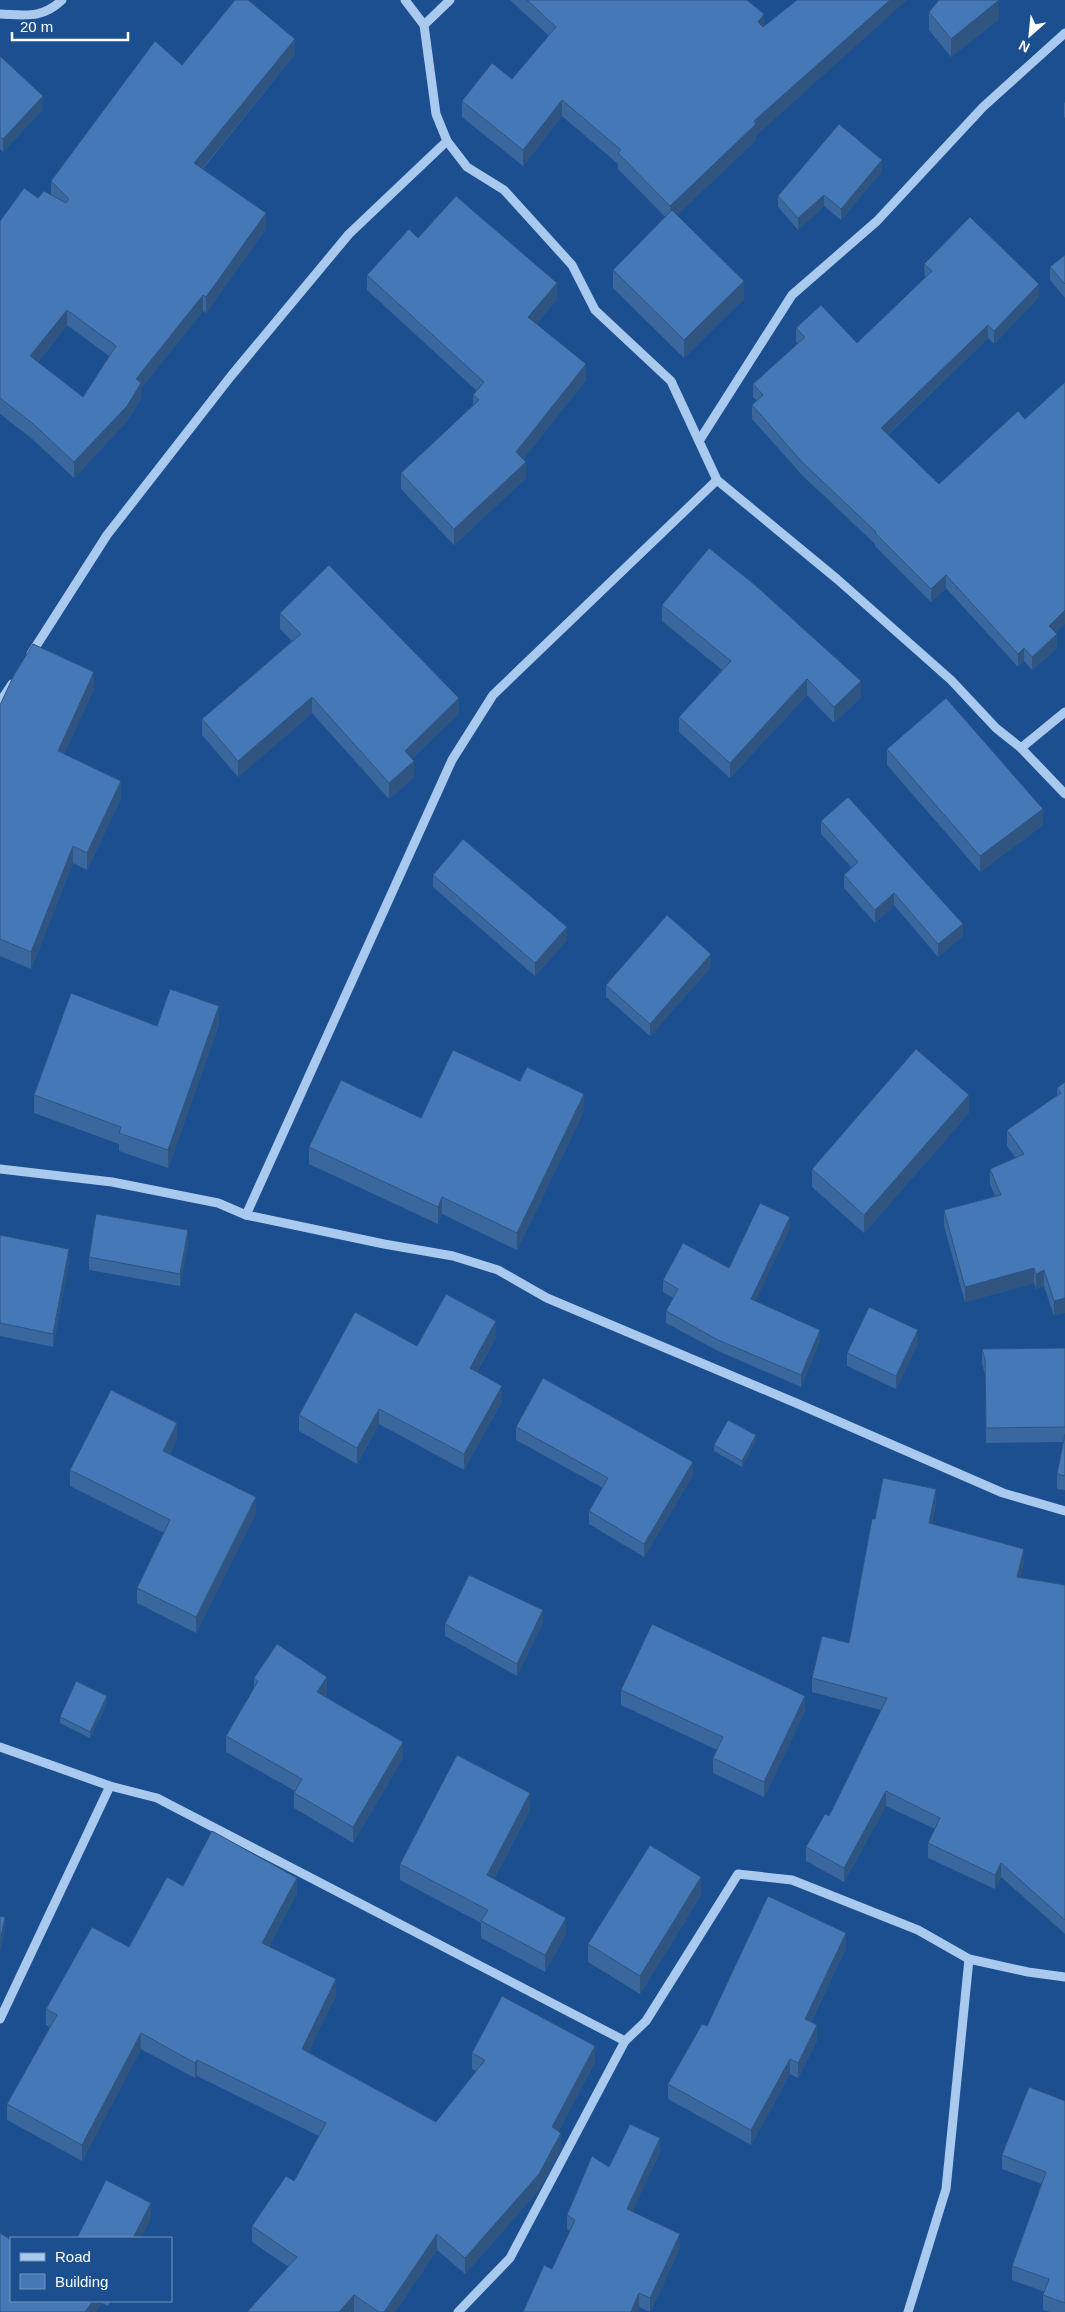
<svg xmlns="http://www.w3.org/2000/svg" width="1065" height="2312" viewBox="0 0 1065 2312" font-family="Arial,sans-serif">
<rect width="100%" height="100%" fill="#1b4f8f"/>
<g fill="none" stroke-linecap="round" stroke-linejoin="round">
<g stroke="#a9c9ee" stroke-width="9">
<polyline points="405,0 424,25 436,114 447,141 467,167 504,190 572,265 595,310 671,381 717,480 837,579 951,680 996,728 1021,748 1065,794"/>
<path d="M0,14C26,15 42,19 62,0"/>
<polyline points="424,25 450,0"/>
<polyline points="699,441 792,295 877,221 983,107 1065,33"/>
<polyline points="31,654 107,535 231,376 349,234 447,141"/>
<polyline points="0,702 12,684"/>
<polyline points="1021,748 1065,712"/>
<polyline points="0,1169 112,1182 218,1203 246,1215 384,1244 453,1256 498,1270 547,1298 796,1403 1003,1493 1065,1511"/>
<polyline points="246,1215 452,760 493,695 717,480"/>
<polyline points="0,1747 110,1786 157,1798 625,2041"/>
<polyline points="0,2019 110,1786"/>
<polyline points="458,2312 510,2258 625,2041 646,2021 738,1874 792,1880 918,1930 969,1959 1028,1972 1065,1977"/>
<polyline points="908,2312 946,2189 969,1959"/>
</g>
</g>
<g fill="#3a679d" fill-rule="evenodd">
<polygon points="510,0 747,0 756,140 677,215 744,299 684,358 613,288 613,270 665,217 618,169 618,164 562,116 523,166 462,117 462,101 512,79 549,36"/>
<polygon points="929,12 999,19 951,57 929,30"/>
<path d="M295,54L203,169L266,229L206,313L203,311L141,388V399L127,421L74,478L31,438L0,414V221L38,198L51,195V181L182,65ZM67,325L109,356L83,397L38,362Z"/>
<polygon points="0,56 43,109 3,152 0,149"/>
<polygon points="1065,102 1065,118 1064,117 1064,103"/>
<polygon points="882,171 841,220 824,206 798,230 778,207 778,196"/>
<polygon points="418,238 557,299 536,324 586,380 523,459 526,478 454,545 401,489 401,473 473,406 473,395 477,391 367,290 367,275"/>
<polygon points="1065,255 1065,298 1050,280 1050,267"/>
<polygon points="924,264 1039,297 994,344 988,338 888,435 1055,633 1057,648 1032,670 1024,661 1018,667 946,588 931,602 875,546 875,544 802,475 752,419 752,405 757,401 753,397 753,384 798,344 796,342 796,328 857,343 925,278"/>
<polygon points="662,605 861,697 834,723 807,695 730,778 679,732 679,717 722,670 662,621"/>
<polygon points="280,613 459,713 412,759 414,777 389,799 312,713 238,777 202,735 202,719 292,641 280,629"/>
<polygon points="94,689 64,754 121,798 87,870 73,863 31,969 0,956 0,705"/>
<polygon points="887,749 1043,825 980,872 887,765"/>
<polygon points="821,821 963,936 938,957 894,905 875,923 844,888 844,875 852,868 821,834"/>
<polygon points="433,875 567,940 535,976 433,887"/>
<polygon points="711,967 650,1036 606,997 606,985"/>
<polygon points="219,1024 168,1168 119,1151 119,1144 34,1113 34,1095 157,1026"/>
<polygon points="1065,1082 1054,1316 1044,1286 1036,1289 1034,1283 965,1302 944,1226 944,1210 995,1196 990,1184 990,1169 1016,1158 1007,1146 1007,1130 1057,1096 1057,1088"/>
<polygon points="584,1111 517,1250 442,1214 438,1224 309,1164 309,1147 421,1118"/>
<polygon points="969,1113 864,1233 812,1187 812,1169"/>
<polygon points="790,1228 755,1301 820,1341 801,1387 718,1351 666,1323 666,1311 673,1298 663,1292 663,1280 729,1268"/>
<polygon points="0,1235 69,1262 53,1347 0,1336"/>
<polygon points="188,1243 180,1286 89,1270 89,1257"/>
<polygon points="496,1337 477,1372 502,1401 464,1470 379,1424 357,1464 299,1431 299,1415 417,1346"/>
<polygon points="918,1343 896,1389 847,1366 847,1353"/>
<polygon points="1065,1348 1065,1490 1057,1489 1057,1474 1064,1442 986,1443 985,1374 982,1364 982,1349"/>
<polygon points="516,1427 693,1475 644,1557 589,1524 589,1511 603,1488 516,1440"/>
<polygon points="177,1439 170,1454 256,1513 196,1633 137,1603 137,1588 164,1533 70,1486 70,1470"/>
<polygon points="756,1441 742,1467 714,1451 714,1445"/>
<polygon points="936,1503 932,1523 1024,1563 1020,1578 1065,1585 1065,1934 1001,1877 995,1889 928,1858 928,1843 935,1829 886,1806 844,1882 806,1861 806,1847 829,1816 881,1710 812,1692 812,1678 849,1643 875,1519"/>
<polygon points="543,1622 517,1676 445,1636 445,1624"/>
<polygon points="254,1678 327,1693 325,1697 403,1758 353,1843 294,1808 294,1793 295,1791 226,1752 226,1736 254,1688"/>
<polygon points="621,1690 805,1711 764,1797 713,1773 713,1758 717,1750 621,1705"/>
<polygon points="107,1703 90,1738 60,1723 60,1717"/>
<polygon points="530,1810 494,1879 566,1934 545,1972 481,1938 481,1923 400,1880 400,1864"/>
<polygon points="183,1886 297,1893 269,1946 336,1995 308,2052 436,2122 476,2071 472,2069 472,2053 595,2062 558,2132 561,2149 539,2190 465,2274 437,2250 395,2312 355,2312 252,2242 252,2226 294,2181 319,2136 197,2076 195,2078 141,2049 82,2161 7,2120 7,2104 50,2027 46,2025 46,2009 129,1947"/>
<polygon points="701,1895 640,1994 588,1962 588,1944"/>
<polygon points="846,1948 811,2022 817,2040 798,2078 790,2074 751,2145 668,2099 668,2084 707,2026"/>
<polygon points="1065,2101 1065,2312 1050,2312 1043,2310 1043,2295 1045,2292 1012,2280 1012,2266 1042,2184 1002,2169 1002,2155"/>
<polygon points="660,2152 632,2211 680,2248 650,2312 639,2307 637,2312 523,2312 552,2269 570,2231 567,2229 567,2215 609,2167"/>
<polygon points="11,2301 111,2301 108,2306 102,2303"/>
</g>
<g fill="#305480">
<polygon points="890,0 907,0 756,136 756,140 670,222 670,206 754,121"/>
<polygon points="999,0 999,19 951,57 951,39"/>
<polygon points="764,14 764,30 758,22"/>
<polygon points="295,39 295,54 194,179 194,163"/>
<polygon points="43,96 43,109 3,152 3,139"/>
<polygon points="562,100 562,116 523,166 523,150"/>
<polygon points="882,160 882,171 841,220 841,209"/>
<polygon points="824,195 824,206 798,230 798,218"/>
<polygon points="266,213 266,229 206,313 206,297"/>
<polygon points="744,281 744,299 684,358 684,340"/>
<polygon points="557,283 557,299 528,333 528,317"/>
<polygon points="1039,284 1039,297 994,344 994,331"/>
<polygon points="203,295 203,311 141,388 141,399 127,421 74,478 74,462 136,379"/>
<polygon points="67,310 67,325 30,372 30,356"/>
<polygon points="988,325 988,338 881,441 881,428"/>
<polygon points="586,364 586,380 516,468 516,452"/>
<polygon points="526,462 526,478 454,545 454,529"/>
<polygon points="946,575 946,588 931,602 931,589"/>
<polygon points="1065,610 1065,624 1049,639 1049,626"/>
<polygon points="1057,634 1057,648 1032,670 1032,657"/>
<polygon points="1024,648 1024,661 1018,667 1018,654"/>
<polygon points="94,672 94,689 58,768 58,751"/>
<polygon points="807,679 807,695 730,778 730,763"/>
<polygon points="861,681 861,697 834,723 834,707"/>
<polygon points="312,697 312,713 238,777 238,761"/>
<polygon points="459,698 459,713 405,766 405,751"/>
<polygon points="414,761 414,777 389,799 389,783"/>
<polygon points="121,781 121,798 87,870 87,853"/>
<polygon points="1043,809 1043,825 980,872 980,856"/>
<polygon points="73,846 73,863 31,969 31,952"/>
<polygon points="894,893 894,905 875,923 875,910"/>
<polygon points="963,924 963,936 938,957 938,944"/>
<polygon points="567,927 567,940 535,976 535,963"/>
<polygon points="711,954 711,967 650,1036 650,1024"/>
<polygon points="219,1006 219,1024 168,1168 168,1150"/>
<polygon points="584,1094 584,1111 517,1250 517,1233"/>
<polygon points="969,1095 969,1113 864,1233 864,1215"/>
<polygon points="442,1197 442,1214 438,1224 438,1207"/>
<polygon points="790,1217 790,1228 751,1311 751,1299"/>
<polygon points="188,1230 188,1243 180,1286 180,1274"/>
<polygon points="69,1249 69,1262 53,1347 53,1334"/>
<polygon points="1034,1268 1034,1283 965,1302 965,1287"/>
<polygon points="1044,1270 1044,1286 1036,1289 1036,1274"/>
<polygon points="1065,1298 1065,1313 1054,1316 1054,1301"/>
<polygon points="496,1321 496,1337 470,1384 470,1368"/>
<polygon points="820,1330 820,1341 801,1387 801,1375"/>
<polygon points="918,1330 918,1343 896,1389 896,1376"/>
<polygon points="502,1386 502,1401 464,1470 464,1454"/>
<polygon points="379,1409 379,1424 357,1464 357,1448"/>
<polygon points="177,1423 177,1439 163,1467 163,1451"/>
<polygon points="756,1435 756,1441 742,1467 742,1461"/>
<polygon points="693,1462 693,1475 644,1557 644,1544"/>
<polygon points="936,1489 936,1503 929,1537 929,1523"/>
<polygon points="256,1497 256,1513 196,1633 196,1617"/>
<polygon points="1024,1549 1024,1563 1017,1591 1017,1577"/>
<polygon points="543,1610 543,1622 517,1676 517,1664"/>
<polygon points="327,1677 327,1693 317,1708 317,1692"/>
<polygon points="107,1696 107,1703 90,1738 90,1732"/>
<polygon points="805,1696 805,1711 764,1797 764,1782"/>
<polygon points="403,1742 403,1758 353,1843 353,1827"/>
<polygon points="886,1791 886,1806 844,1882 844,1868"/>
<polygon points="530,1793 530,1810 487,1892 487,1875"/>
<polygon points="1001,1863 1001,1877 995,1889 995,1875"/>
<polygon points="701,1877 701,1895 640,1994 640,1976"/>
<polygon points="297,1878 297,1893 262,1959 262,1943"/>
<polygon points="5,1917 5,1930 0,1954 0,1942"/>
<polygon points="566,1918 566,1934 545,1972 545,1955"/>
<polygon points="846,1933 846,1948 805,2034 805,2019"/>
<polygon points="336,1979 336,1995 302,2065 302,2049"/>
<polygon points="817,2025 817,2040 798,2078 798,2063"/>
<polygon points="141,2033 141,2049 82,2161 82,2145"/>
<polygon points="595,2046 595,2062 552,2143 552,2127"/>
<polygon points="790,2059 790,2074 751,2145 751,2130"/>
<polygon points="197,2060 197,2076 195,2078 195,2063"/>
<polygon points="561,2133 561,2149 539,2190 465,2274 465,2258"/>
<polygon points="660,2138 660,2152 627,2223 627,2209"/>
<polygon points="151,2203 151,2219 141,2238 133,2238"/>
<polygon points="437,2234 437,2250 395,2312 384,2312"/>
<polygon points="680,2234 680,2248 650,2312 650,2298"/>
<polygon points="639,2293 639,2307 637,2312 631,2312"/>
<polygon points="354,2295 354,2312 339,2312"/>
<polygon points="93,2301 102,2301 102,2303 96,2312 85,2312"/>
</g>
<g fill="#4478b7" stroke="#305480" fill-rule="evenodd">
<path d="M235,0H248L295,39L194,163L266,213L206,297L203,295L136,379L141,383L127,406L74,462L31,422L0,398V221L24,188L38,198L44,191L66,203L69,199L51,181L155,41L182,65ZM67,310L116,346L83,397L30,356Z"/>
<polygon points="527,0 747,0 764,14 758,22 763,27 797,0 890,0 754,121 756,124 670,206 618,153 621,150 562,100 523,150 462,101 492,63 512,79 556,27"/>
<polygon points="939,0 999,0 951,39 929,12"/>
<polygon points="0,56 43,96 3,139 0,137"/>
<polygon points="839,124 882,160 841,209 824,195 798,218 778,196"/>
<polygon points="456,196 557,283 528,317 586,364 516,452 526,462 454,529 401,473 479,400 473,395 484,382 367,275 409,229 418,238"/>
<polygon points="672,210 744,281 684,340 613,270"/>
<polygon points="970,217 1039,284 994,331 988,325 881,428 939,484 1018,411 1025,419 1065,382 1065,610 1049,626 1057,634 1032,657 1024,648 1018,654 946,575 931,589 875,533 876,532 802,462 752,405 763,395 753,384 805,337 796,328 821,305 857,343 932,271 924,264"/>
<polygon points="1065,255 1065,284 1050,267"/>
<polygon points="709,548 755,585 861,681 834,707 807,679 730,763 679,717 731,661 662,605"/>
<polygon points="329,565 459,698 405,751 414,761 389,783 312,697 238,761 202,719 301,634 280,613"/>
<polygon points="33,644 94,672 58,751 121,781 87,853 73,846 31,952 0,939 0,705 14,675"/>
<polygon points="946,698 1043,809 980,856 887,749"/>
<polygon points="848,797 963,924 938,944 894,893 875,910 844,875 858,862 821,821"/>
<polygon points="463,839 567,927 535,963 433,875"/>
<polygon points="667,915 711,954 650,1024 606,985"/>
<polygon points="170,989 219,1006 168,1150 119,1133 121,1127 34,1095 71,993 157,1026"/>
<polygon points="916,1049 969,1095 864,1215 812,1169"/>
<polygon points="453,1050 520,1081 527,1067 584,1094 517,1233 442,1197 438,1207 309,1147 341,1080 421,1118"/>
<polygon points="1065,1082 1065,1298 1054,1301 1044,1270 1036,1274 1034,1268 965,1287 944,1210 1001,1195 990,1169 1024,1154 1007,1130 1061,1093 1057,1088"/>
<polygon points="760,1203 790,1217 751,1299 820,1330 801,1375 718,1340 666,1311 678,1289 663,1280 683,1243 729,1268"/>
<polygon points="96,1214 188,1230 180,1274 89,1257"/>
<polygon points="0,1235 69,1249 53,1334 0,1323"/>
<polygon points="446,1294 496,1321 470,1368 502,1386 464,1454 379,1409 357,1448 299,1415 355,1312 417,1346"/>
<polygon points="869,1307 918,1330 896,1376 847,1353"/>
<polygon points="1065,1348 1065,1427 986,1428 985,1359 982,1349"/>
<polygon points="543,1378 693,1462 644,1544 589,1511 608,1478 516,1427"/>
<polygon points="111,1390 177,1423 163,1451 256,1497 196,1617 137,1588 170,1520 70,1470"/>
<polygon points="728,1420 756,1435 742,1461 714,1445"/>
<polygon points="1065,1434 1065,1476 1057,1474"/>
<polygon points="883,1478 936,1489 929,1523 1024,1549 1017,1577 1065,1585 1065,1920 1001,1863 995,1875 928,1843 940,1818 886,1791 844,1868 806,1847 825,1814 829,1816 887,1698 812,1678 822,1636 849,1643 872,1519 875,1519"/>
<polygon points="469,1575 543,1610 517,1664 445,1624"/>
<polygon points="652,1624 805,1696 764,1782 713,1758 723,1737 621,1690"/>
<polygon points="277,1644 327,1677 317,1692 403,1742 353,1827 294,1793 302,1779 226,1736 258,1681 254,1678"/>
<polygon points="76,1681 107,1696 90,1732 60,1717"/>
<polygon points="457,1755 530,1793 487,1875 566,1918 545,1955 481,1921 488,1910 400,1864"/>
<polygon points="212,1831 297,1878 262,1943 336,1979 302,2049 436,2122 485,2060 472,2053 502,1996 595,2046 552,2127 561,2133 539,2174 465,2258 437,2234 384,2312 379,2312 354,2295 339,2312 247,2312 297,2257 252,2226 286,2176 294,2181 326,2123 197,2060 195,2063 141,2033 82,2145 7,2104 57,2015 46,2009 92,1927 129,1947 167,1877 183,1886"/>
<polygon points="650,1845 701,1877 640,1976 588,1944"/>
<polygon points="768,1896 846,1933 805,2019 817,2025 798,2063 790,2059 751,2130 668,2084 702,2024 707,2026"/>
<polygon points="0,1916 5,1917 0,1942"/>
<polygon points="1029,2087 1065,2101 1065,2303 1043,2295 1049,2279 1012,2266 1046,2172 1002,2155"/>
<polygon points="630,2124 660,2138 627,2209 680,2234 650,2298 639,2293 631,2312 523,2312 544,2265 552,2269 575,2220 567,2215 592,2156 609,2167"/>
<polygon points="106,2180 151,2203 133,2238 77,2238"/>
<polygon points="0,2233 11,2240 11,2301 93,2301 85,2312 0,2312"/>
</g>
<rect x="10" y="2237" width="162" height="65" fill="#1b4f8f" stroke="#7695bc"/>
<rect x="20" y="2253" width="25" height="8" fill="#a9c9ee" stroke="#7695bc"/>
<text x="55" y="2262" font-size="15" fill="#ffffff">Road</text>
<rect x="20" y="2274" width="25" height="15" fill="#4478b7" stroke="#7695bc"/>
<text x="55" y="2287" font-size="15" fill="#ffffff">Building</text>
<g transform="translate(1030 35) rotate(207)" stroke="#1b4f8f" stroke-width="4" paint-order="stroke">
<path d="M0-4L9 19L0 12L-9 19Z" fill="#ffffff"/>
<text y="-8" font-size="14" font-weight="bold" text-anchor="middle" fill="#ffffff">N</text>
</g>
<path d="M12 32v8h116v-8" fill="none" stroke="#ffffff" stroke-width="2.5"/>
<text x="20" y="32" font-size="15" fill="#ffffff" stroke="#1b4f8f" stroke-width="4" paint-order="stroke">20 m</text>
</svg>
